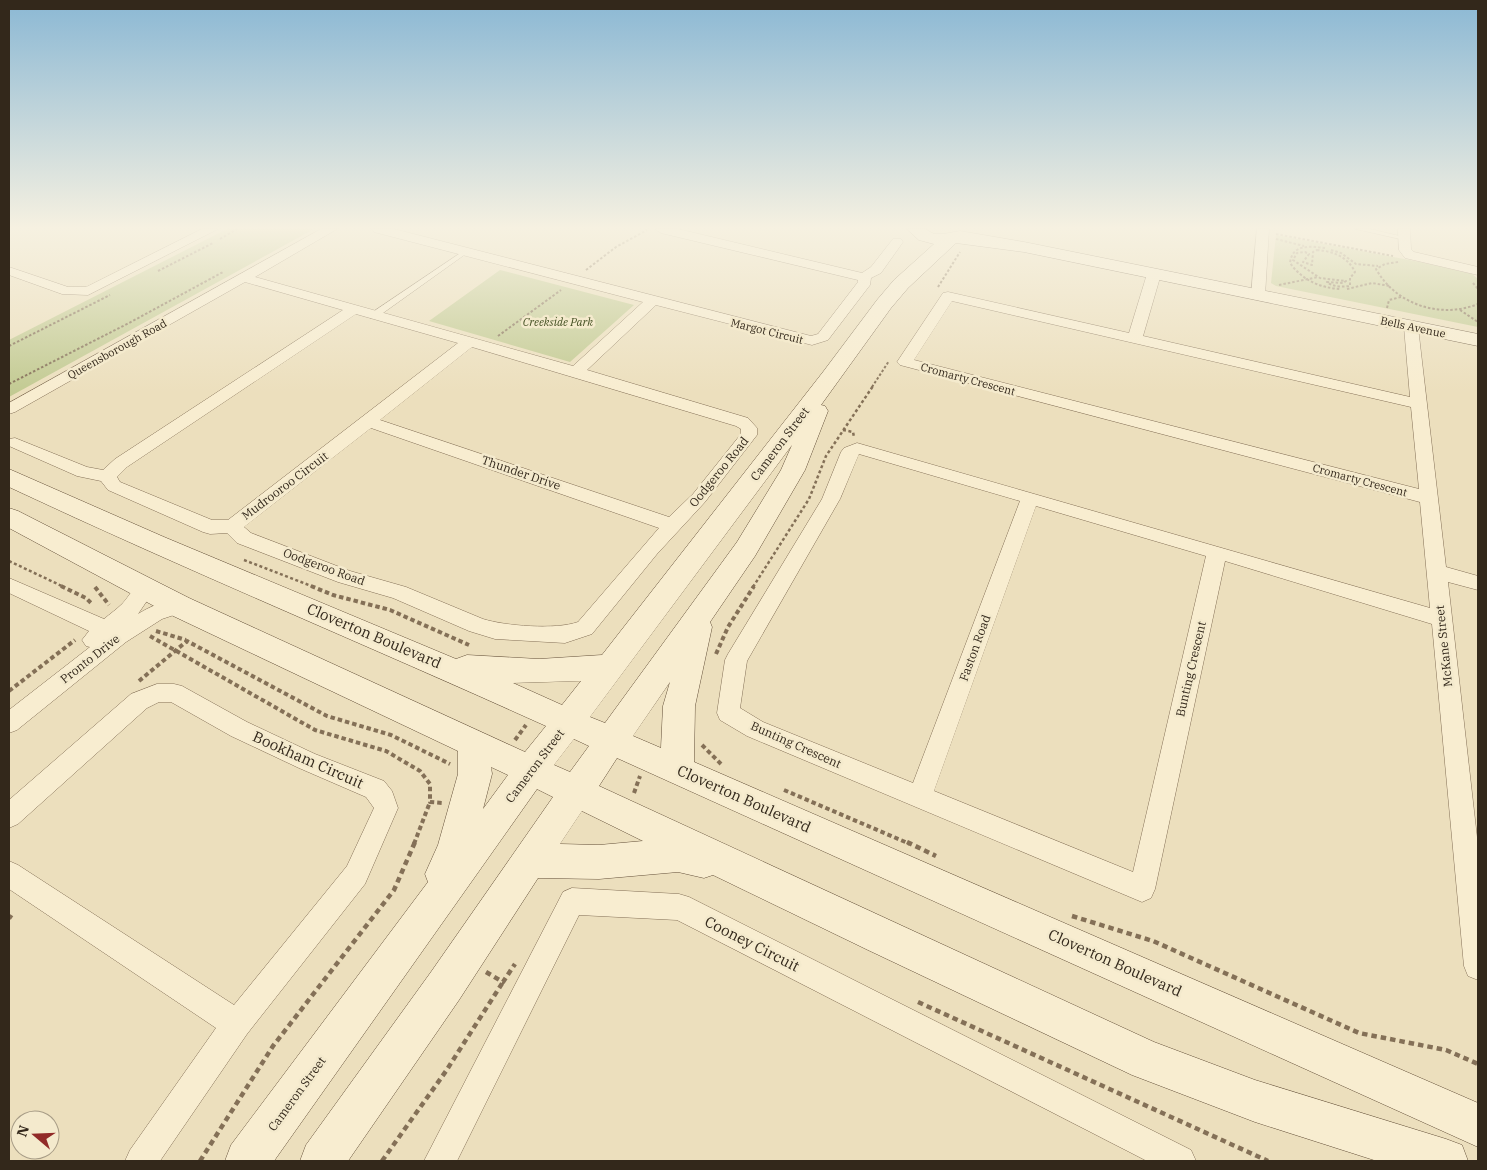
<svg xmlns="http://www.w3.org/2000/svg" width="1487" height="1170" viewBox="0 0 1487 1170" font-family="'IBM Plex Serif',serif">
<rect width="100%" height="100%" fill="#ecdfbd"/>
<g fill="#c2ca92">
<polygon points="227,229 314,229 9,397 9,340"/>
<polygon points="1276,235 1420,262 1472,274 1478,279 1478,327 1276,286 1271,283"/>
<polygon points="500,270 634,305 570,362 429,321"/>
</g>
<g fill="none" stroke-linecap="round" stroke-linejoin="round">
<g stroke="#847057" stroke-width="1">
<g id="lane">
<polygon points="1356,229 1370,229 1408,238 1405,240"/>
<polygon points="465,250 467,251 467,253 376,318 370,318 370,314"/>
</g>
</g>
<g stroke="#847057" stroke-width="1">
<g id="street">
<polygon points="202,229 218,229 88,295 62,294 9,275 9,267 68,287 86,287"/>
<path d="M321,229H337L255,277L573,366L643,302L374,232L372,229H394L811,336L818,334L858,282V280L661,233L655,229H678L862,273L871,267L893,239H901L903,242L881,273L871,278L870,285L828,340L812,345L656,305L587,370L748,418L757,428V435L705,502L657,554L592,634L565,643L495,639L469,631L393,598L338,582L237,543L227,533L210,534L203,532L108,490L101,481L77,476L9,446V439L15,438L87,467L103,470L115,459L343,310L245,282L15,412L9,414V403ZM356,314L458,343L228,520H212L120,482L117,477L127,467ZM472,347L736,426L741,429V434L693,494L669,517L380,420ZM371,428L659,528L578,622C556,630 505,626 483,619L406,587L350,571L251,533L244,527Z"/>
<polygon points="1257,229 1269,229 1265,296 1258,300 1251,296"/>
<polygon points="1398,229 1410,229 1411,249 1414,252 1478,267 1478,275 1405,258 1399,250"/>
<path d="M1154,270L1161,274L1143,336L1410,397L1404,327L1406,324H1416L1418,327L1446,567L1478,576V590L1448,582L1478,846V980L1468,976L1464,966L1432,624L1225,561L1155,889L1151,898L1142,902L747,736L720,720L717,713L725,660L728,654L822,499L841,452L844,448L857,443L1430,608L1420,502L900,365L897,362L943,293L948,292L1129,333L1147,274ZM952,301L1411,407L1419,489L914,360ZM859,454L1020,501L913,783L763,722L740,708L747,661L840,499ZM1036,506L1206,556L1133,872L934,791Z"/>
<path d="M9,578L104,619C110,614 117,609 122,604C132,594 135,579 152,584L155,589L138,614C151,606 172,596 186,601L189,606L186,611L162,619L126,642L17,730L9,733V710L90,647L86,646L82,640L89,631L9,593Z"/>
<polygon points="157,684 174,684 182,686 247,722 315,754 384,781 392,791 398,808 365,884 247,1034 160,1161 125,1161 130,1150 216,1028 9,889 9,861 18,865 234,1005 347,866 374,808 366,797 299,768 231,736 171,702 159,702 147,708 18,824 9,828 9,800 131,694"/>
<polygon points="572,888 679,894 689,897 1191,1150 1196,1161 1147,1161 677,920 579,915 457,1161 424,1161 563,892"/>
</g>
</g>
<g stroke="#65513a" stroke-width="1">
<path id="secondary" d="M907,229H925L934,234H943L960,231L1024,242L1478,334V346L1024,252L956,243L908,288L891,308L821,405L825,406L828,411L805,470L755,556L710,622L712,627L695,706L694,762L1478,1103V1147L617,758L599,786L1154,1042L1255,1080L1446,1139L1462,1145L1468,1161H1377L1255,1122L1132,1075L868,950L713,875L704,878L678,872L599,879L538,878L459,1000L348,1161H300L306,1145L431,972L553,797L537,789L274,1161H225L231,1145L428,882L425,874L438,845L458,774V751L169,614L9,528V508L18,511L189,598L525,752L546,726C367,645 186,570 9,487V469L164,537L456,659L467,655L539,659L602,655L823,372L877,300L894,280L934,244L919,240ZM792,445L781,470L737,542L605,723L590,717ZM581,681L562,705L513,683ZM670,682L663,706L661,748L633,736ZM574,739L589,746L570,772L554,765ZM491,767L508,775L483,809L492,774ZM582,811L643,841L599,845L560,844Z"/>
</g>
<g stroke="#847057" stroke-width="2" stroke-dasharray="2.5 2" stroke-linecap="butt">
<polyline points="1276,234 1393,256"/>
<polyline points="220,239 237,229"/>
<polyline points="1276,239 1304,246"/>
<path d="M1325,248C1310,246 1292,244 1290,263C1302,280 1320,288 1341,289"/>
<path d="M1317,250C1333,251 1348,257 1355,272L1350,278V286C1342,287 1333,287 1327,282L1343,283L1346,281L1320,278L1293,260L1297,253L1305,252L1309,254L1303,262L1312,265L1313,252Z"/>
<polyline points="1331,250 1341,253 1356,264 1378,266"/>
<path d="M1398,262L1385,264L1376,269C1396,305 1441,319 1478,304"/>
<polyline points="586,270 616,247 647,230"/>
<polyline points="158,271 213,243"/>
<polyline points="1473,283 1478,289"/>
<polyline points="1279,285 1318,277"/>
<polyline points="938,287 960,252"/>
<polyline points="1347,289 1372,283 1390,286"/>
<polyline points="1387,308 1389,300 1401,297"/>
<polyline points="1460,310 1478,322"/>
<polyline points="498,336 561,290"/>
<polyline points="9,346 110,295"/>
<polyline points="9,384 129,323 223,272"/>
<polyline points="872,387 889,361"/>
</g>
<g stroke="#847057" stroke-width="2.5" stroke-dasharray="3 2.5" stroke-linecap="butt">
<polyline points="843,430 853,432 854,437"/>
<polyline points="244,560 314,587"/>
<polyline points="9,561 64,587"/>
<polyline points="753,587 809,499 826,456 873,386"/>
</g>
<g stroke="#847057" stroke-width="4" stroke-dasharray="4.5 3" stroke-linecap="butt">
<polyline points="61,586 86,598 92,604"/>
<polyline points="311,586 333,595 390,610 469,645"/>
<polyline points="95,587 109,605"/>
<polyline points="156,631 186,640"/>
<polyline points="150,636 315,730 386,751 420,771 430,784 430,802 443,803"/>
<polyline points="716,654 728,627 754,586"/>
<polyline points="139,681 187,641 327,716 391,735 450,764"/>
<polyline points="9,691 75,640"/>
<polyline points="515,740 526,725"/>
<polyline points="702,745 721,764"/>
<polyline points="784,790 910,844"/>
<polyline points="634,793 640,776"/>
<polyline points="414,844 430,802"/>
</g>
<g stroke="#847057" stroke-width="4.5" stroke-dasharray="5.5 4" stroke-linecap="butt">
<polyline points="907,842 936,856"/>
<polyline points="9,916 12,918"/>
<polyline points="1072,916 1153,941 1359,1033 1446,1050 1478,1064"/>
<polyline points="486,972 503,982 515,964"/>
<polyline points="918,1002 1268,1161"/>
<polyline points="200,1161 273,1046 394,890 415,842"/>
<polyline points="382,1161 446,1071 503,982"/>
</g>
<use href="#lane" fill="#f8edd0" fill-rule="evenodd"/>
<use href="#street" fill="#f8edd0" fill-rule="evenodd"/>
<use href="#secondary" fill="#f8edd0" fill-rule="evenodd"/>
</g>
<linearGradient id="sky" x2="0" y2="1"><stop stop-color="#8bb8d4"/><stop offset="0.58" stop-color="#f6f1e1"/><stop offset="1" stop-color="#f6f1e1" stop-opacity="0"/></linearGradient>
<rect width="1487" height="393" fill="url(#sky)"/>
<g text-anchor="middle" stroke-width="5" stroke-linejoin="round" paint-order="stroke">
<g font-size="11" font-style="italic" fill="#434f22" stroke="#f4eacd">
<text x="558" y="326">Creekside Park</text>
</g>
<g font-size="11" fill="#33281b" stroke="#f4eacd">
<text transform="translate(1413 327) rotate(12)" y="4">Bells Avenue</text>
<text transform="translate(767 331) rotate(14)" y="4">Margot Circuit</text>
<text transform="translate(117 349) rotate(-29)" y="4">Queensborough Road</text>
<text transform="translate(968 379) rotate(15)" y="4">Cromarty Crescent</text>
<text transform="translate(1360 480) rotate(15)" y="4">Cromarty Crescent</text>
</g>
<g font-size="12" fill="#33281b" stroke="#f4eacd">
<text transform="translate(780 444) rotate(-53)" y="4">Cameron Street</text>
<text transform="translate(719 472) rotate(-51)" y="4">Oodgeroo Road</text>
<text transform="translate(521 473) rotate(19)" y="4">Thunder Drive</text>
<text transform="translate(285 486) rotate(-37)" y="4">Mudrooroo Circuit</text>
<text transform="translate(324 567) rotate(20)" y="4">Oodgeroo Road</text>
<text transform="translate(1444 646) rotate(-96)" y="4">McKane Street</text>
<text transform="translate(975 648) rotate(-70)" y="4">Faston Road</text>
<text transform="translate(90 659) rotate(-38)" y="4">Pronto Drive</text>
<text transform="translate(1191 669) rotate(-77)" y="4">Bunting Crescent</text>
<text transform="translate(796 745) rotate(24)" y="4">Bunting Crescent</text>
<text transform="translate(535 766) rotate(-53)" y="4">Cameron Street</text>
<text transform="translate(297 1094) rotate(-54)" y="4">Cameron Street</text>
</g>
<g font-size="15" fill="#33281b" stroke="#f4eacd">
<text transform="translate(374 636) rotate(23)" y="5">Cloverton Boulevard</text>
<text transform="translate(308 760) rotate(24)" y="5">Bookham Circuit</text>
<text transform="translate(744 799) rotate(24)" y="5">Cloverton Boulevard</text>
<text transform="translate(752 944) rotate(27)" y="5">Cooney Circuit</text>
<text transform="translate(1115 963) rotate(24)" y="5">Cloverton Boulevard</text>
</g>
</g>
<rect width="1487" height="1170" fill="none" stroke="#33281b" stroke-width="20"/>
<g transform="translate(35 1135) rotate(289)"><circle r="24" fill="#f4eacd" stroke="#a79c86"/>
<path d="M0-4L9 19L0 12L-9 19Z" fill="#912a28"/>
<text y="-8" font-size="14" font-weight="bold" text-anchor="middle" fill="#33281b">N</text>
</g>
</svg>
